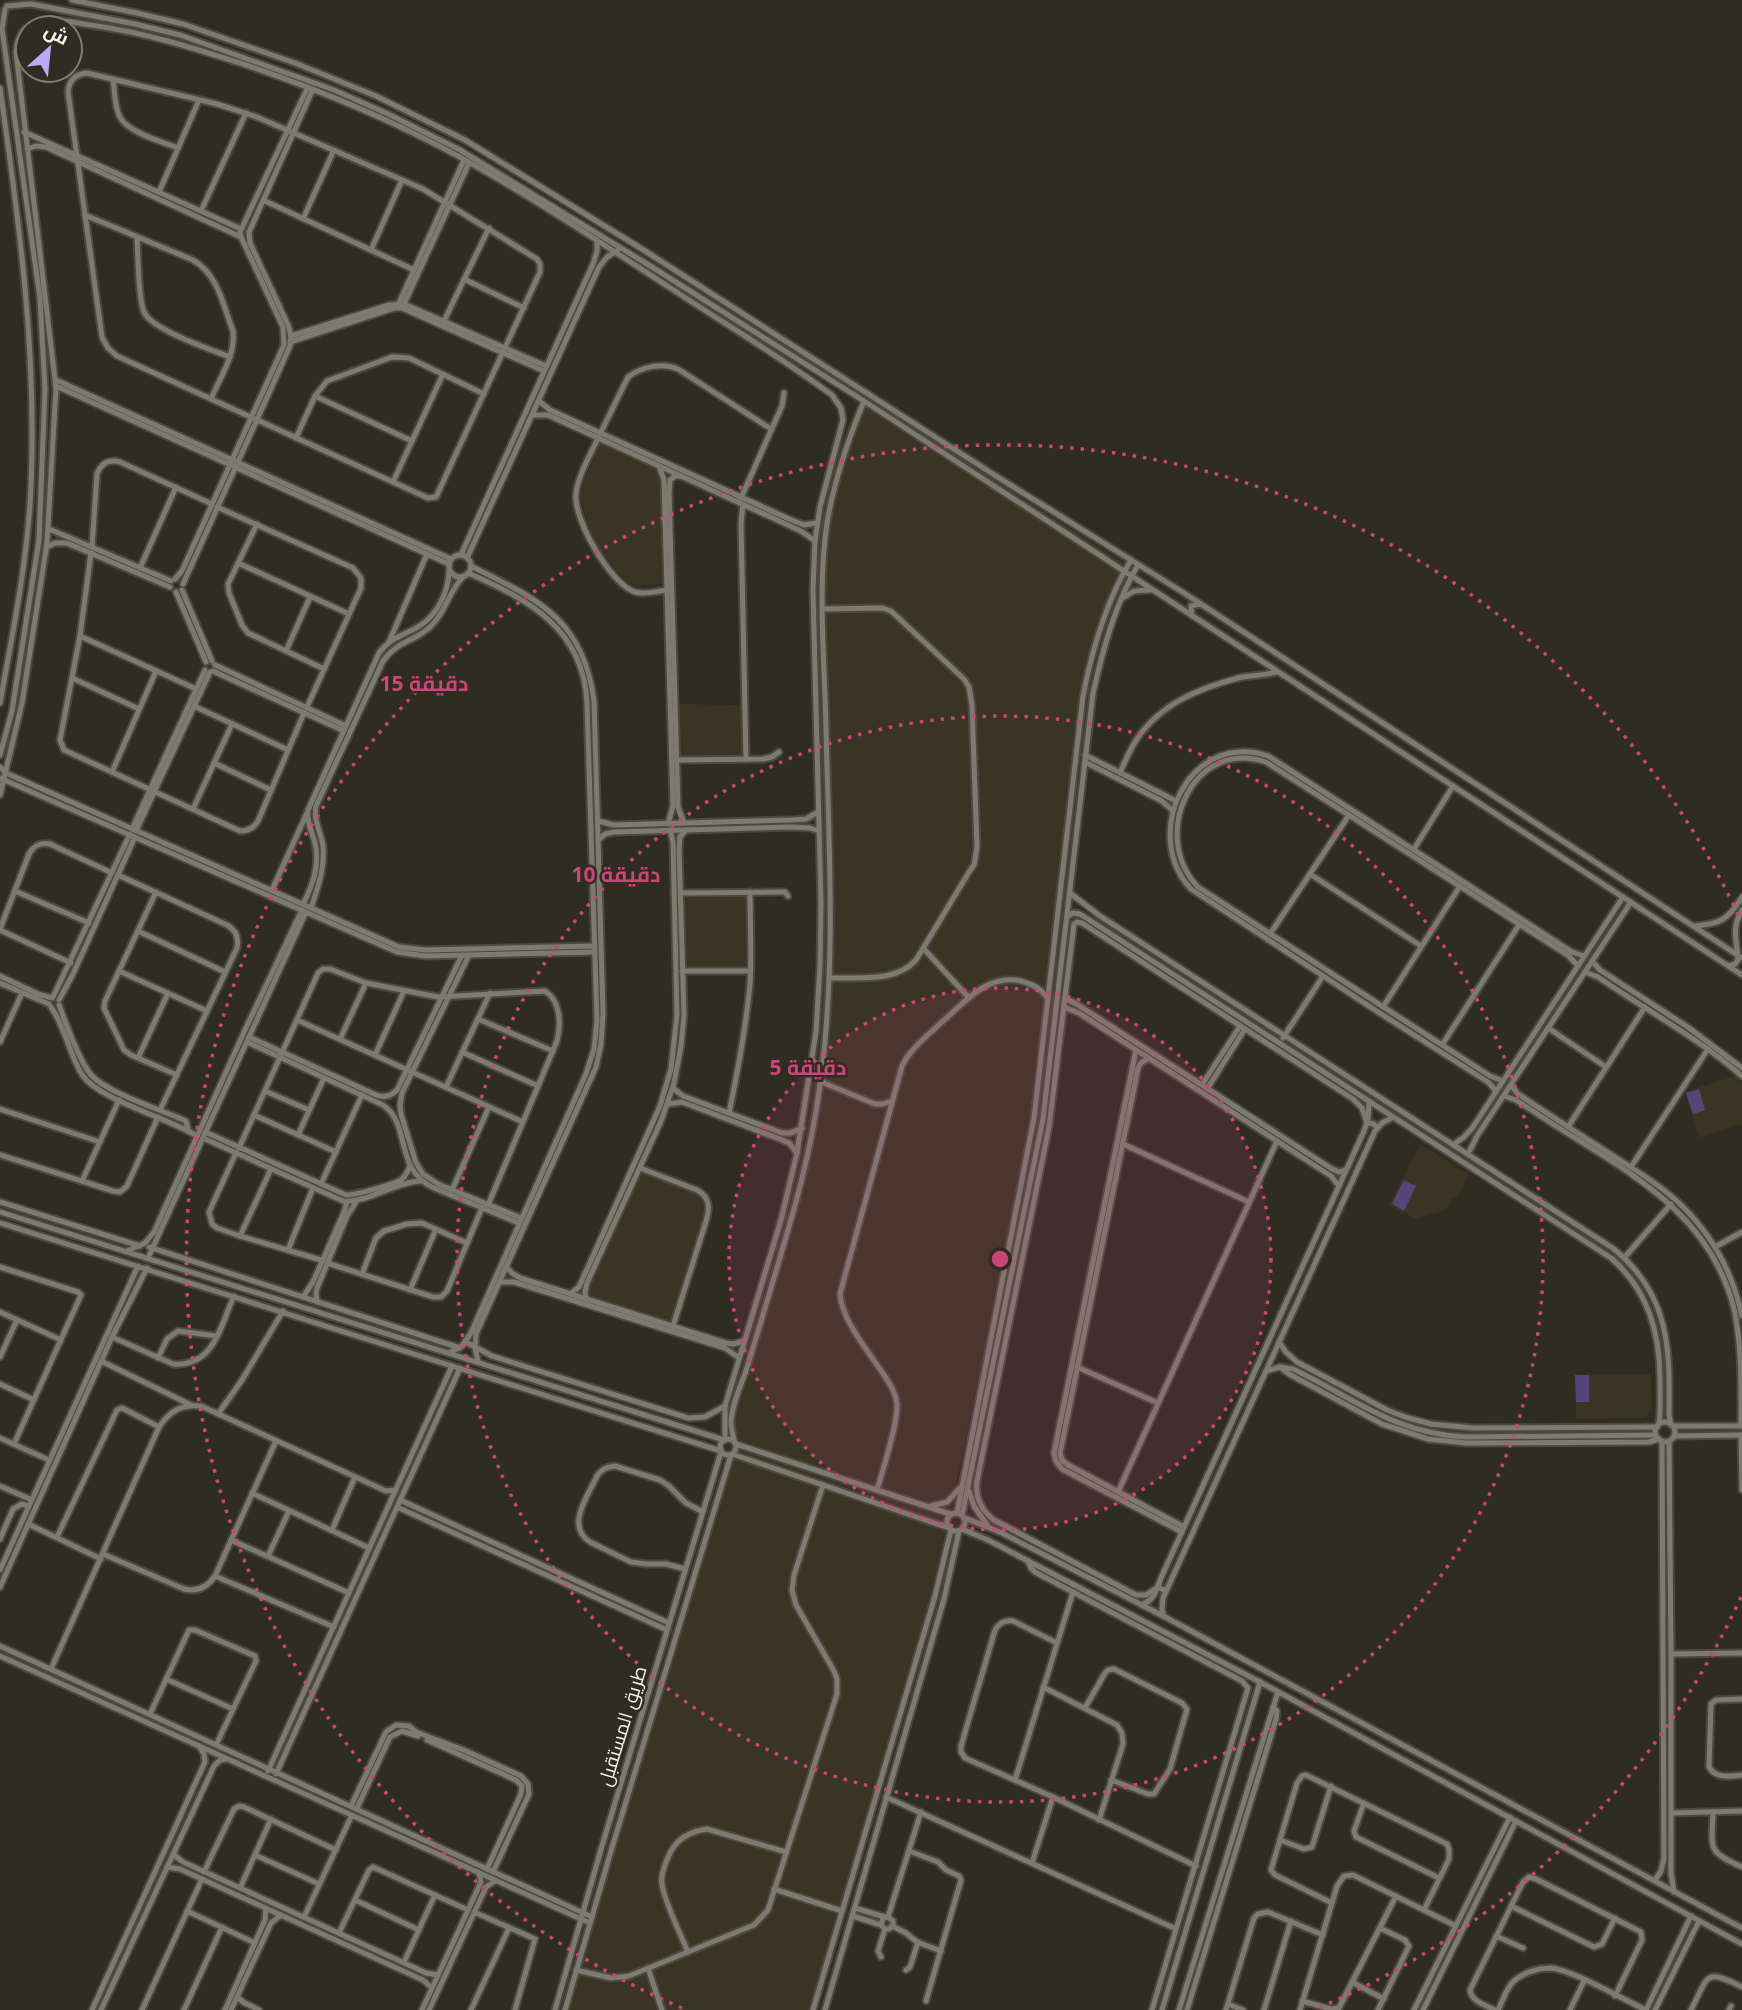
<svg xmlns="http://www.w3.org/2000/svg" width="1742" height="2010" viewBox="0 0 1742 2010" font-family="'Noto Sans',Cairo,sans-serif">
<rect width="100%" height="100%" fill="#2f2c22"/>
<g fill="#393424">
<polygon points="864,397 1131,567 1113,601 1096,652 1087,688 1036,1119 932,1593 810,2010 561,2010 730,1446 729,1410 804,1147 820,1028 824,950 817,548 824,503 836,459 847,428"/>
<polygon points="602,438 670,468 666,488 669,583 637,586 627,581 600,551 587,522 581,496 582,487"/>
<polygon points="673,704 742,705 743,756 674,759"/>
<polygon points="746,896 746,967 680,966 678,898"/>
<polygon points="1735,1076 1742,1083 1742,1124 1700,1138 1685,1092"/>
<polygon points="1421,1144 1469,1175 1458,1196 1451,1198 1446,1210 1417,1219 1389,1205"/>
<polygon points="636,1170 694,1191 701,1196 706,1208 669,1327 577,1298"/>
<polygon points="1651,1374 1652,1409 1646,1418 1576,1419 1575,1375"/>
</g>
<g fill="#554679">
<polygon points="1699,1089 1705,1110 1693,1114 1686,1093"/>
<polygon points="1404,1180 1416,1186 1404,1211 1392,1204"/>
<polygon points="1575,1375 1589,1375 1589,1402 1576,1402"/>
</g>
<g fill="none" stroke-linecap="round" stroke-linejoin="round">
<g stroke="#4c4941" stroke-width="9">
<g id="minor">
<polyline points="72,0 137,13 183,24 295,63 376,96 465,140 642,249 996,476 1184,593 1742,958"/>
<polyline points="7,6 31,4 135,24 180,35 334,90 388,114 460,150 652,267 864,401 1742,975"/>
<path d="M87,73L217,104L257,117L423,189L537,259L540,264V272L436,497L428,498L117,356L108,348L102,337L68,92C69,81 75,74 87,73Z"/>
<path d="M113,79C115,91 114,107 120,117C127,132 163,142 178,148"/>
<path d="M0,88C19,220 37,353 31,486C28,559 13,631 0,703"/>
<polyline points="24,132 241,229"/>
<polyline points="27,149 36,146 46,147 241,237"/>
<polyline points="159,192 199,100"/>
<polyline points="263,200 414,270"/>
<polyline points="201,211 246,113"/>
<path d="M85,215L193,260C218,274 223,305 233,331C236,355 220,377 211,399"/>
<polyline points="303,219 334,150"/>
<path d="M137,237C138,254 138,299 144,312C152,330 210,349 230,357"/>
<polyline points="371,250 402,180"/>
<polyline points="464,279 524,308"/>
<polyline points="399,303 464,160"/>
<polyline points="404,304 469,163"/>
<polyline points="444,321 489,228"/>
<polyline points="291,336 389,305 404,304 546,366"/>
<polyline points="290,342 394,308 402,308 544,371"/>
<polyline points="56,380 451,559"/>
<polyline points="56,386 449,564"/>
<polyline points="315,396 412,441"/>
<polyline points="539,401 550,410 789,519 804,525 817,523"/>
<polyline points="532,415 548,415 801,531 815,541"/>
<path d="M600,434L628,377C641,367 662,362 678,369L771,429"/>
<polyline points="296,438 315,396 327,381 392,357 409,358 484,394"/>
<path d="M598,438C590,456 578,475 576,494C573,518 610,584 635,592C645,595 657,591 667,590"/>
<polyline points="659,466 664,480 673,806 668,824"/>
<polyline points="680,476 675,476 670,480 669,493 678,807 684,823"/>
<polyline points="393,482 443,374"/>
<polyline points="741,498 782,406 784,393"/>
<polyline points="743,504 741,524 746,759"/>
<polyline points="217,507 353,568 361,578 361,588 307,707"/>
<polyline points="257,524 228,584 229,593 242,625 248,633 324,669"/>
<polyline points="49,529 171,581"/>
<polyline points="47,547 55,543 67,543 170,587"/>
<path d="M92,547L97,474C101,463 109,459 120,462L212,504"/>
<path d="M91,553L80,636L60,740L64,750L240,831C248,831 254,828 258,821L304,713"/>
<polyline points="461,555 593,264 597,251 597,240"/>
<circle cx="460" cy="566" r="11"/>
<polyline points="467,558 599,267 607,257 617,251"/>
<polyline points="238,563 349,614"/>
<path d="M471,566C538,600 583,618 594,701L603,1014L601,1044L596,1067L476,1334L475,1348L478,1361"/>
<polyline points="140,568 176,487"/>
<polyline points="175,579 182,571 284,345 283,327 241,237 240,232 308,87"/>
<polyline points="183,584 290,346 291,336 288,325 250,243 249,232 313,89"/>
<polyline points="182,590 212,661"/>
<polyline points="176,592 206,662"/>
<polyline points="1123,598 1134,591 1150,590"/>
<path d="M823,609L882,608L891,611L964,679L969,687L972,705L977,847L974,865L969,872L916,960C895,983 860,977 830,978"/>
<polyline points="1192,616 1191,606 1200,604"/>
<polyline points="80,636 196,689"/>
<polyline points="389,642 427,554"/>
<polyline points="286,651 310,597"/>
<polyline points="215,665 346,726"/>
<polyline points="213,671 344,731"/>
<polyline points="72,678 139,709"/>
<polyline points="194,706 288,750"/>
<polyline points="0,755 12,711 39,540 45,389 40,298 2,29 5,9"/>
<polyline points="1085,755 1176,801"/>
<polyline points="677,760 763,759 772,757 779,752"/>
<polyline points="1085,762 1162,801 1173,811"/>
<polyline points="214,763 271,790"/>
<polyline points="0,767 6,773 399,947 425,950 594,946"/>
<polyline points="112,772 156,671"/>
<path d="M1120,773C1125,761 1130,749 1137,739C1160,704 1200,688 1238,678C1251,675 1263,676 1276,672"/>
<polyline points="0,778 397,952 425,956 595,952"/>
<path d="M0,795L22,703L47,543L56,388L16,52C20,7 66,22 97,26C146,33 193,48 240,63C315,88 388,118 458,156C530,196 600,242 669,287C723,323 780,356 832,395L841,408L843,420L820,507L815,541L813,590L821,903L820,966L816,1032L797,1153L781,1220L725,1406V1440"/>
<polyline points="193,809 232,724"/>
<polyline points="598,821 614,825 791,820 806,819 818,812"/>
<polyline points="132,829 205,670"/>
<polyline points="136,831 210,672"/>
<polyline points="598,840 605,834 614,832 792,827 810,828 819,831"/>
<polyline points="1414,849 1453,786"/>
<polyline points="1310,874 1421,946"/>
<path d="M118,875L227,925C236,930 239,938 237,948L160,1110"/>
<polyline points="272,890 307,813"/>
<polyline points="15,891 89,923"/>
<polyline points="156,892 105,1001 104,1008 124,1050 131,1055 177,1075"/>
<polyline points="680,893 778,892 785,892 788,896"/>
<path d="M1070,893L1100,916L1614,1249C1670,1295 1670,1349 1669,1415L1671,1425"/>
<path d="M303,904C313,885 320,865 315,843C312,831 306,822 308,810L379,653C390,637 406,635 421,625C438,614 449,590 449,571"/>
<path d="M311,908C318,887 325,868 323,846C321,832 313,820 316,806L383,661C398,640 415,642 431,626C446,612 449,590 464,576"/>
<path d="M1067,917L1073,913L1080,914L1611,1258C1648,1290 1660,1332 1660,1380C1660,1395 1661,1410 1659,1424"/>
<path d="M1694,926C1720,924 1728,920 1742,897"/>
<path d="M0,929L29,854C34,845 40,842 50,844L112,873"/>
<polyline points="0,930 71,963"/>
<polyline points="138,931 225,972"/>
<polyline points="1270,934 1349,815"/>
<polyline points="923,948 969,998"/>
<polyline points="469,955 402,1093 400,1105 401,1114 416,1163 423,1174 438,1184 521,1218"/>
<polyline points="1592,961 1600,970 1689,1028 1742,1068"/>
<path d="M1729,966L1735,964L1738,960C1737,941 1731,928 1742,910"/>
<polyline points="119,971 207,1011"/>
<polyline points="682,971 750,971"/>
<path d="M1585,972L1598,977C1646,1010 1698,1038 1742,1076"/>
<polyline points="0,976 38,994 52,998"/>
<polyline points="0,983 49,1004"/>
<polyline points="53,997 130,834"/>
<polyline points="1065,998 1078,1005 1332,1169 1339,1172 1346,1170"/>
<polyline points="59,1000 73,974 135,837"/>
<path d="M59,1005C66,1024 79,1061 91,1075C107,1093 162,1110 186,1121L188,1130"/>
<path d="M51,1007C66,1028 69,1055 83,1076C100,1100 169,1118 197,1136"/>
<polyline points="1064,1007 1079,1013 1331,1176 1339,1186"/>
<polyline points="1383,1007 1460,886"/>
<polyline points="478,1019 553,1051"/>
<polyline points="297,1020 523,1122"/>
<polyline points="1548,1028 1606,1067"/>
<path d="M249,1037L376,1095C384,1098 391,1096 397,1090L462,955"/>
<polyline points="1283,1038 1323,976"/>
<polyline points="340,1039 366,983"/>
<polyline points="0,1042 22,993"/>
<path d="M247,1042L383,1105C412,1125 393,1169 434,1188L519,1223"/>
<polyline points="1442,1045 1519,925"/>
<polyline points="1136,1050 1054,1453 1056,1461 1062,1469 1182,1532"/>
<polyline points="462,1052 538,1086"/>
<polyline points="375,1055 404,991"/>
<polyline points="138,1058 168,993"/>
<polyline points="1149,1058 1141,1063 1138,1068 1060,1453 1062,1460 1068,1465 1184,1527"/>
<polyline points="812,1069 824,1083 875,1104 883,1104 892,1101"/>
<path d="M1503,1081L1490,1076L1198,887C1149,837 1192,737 1266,762L1569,956L1578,966"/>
<polyline points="1202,1085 1240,1026"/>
<path d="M1511,1085L1518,1094C1552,1117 1587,1139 1621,1161C1642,1174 1664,1188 1681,1205C1712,1235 1733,1274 1742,1316"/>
<polyline points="446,1087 490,993"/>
<polyline points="673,1088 683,1096 782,1133 791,1133 802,1128"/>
<polyline points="1207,1089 1245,1029"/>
<polyline points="265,1091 309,1110"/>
<path d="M1496,1091L1488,1082L1375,1010L1191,889C1140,834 1189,730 1268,756L1572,952L1584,956"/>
<path d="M1504,1096L1516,1100L1533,1111C1616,1167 1711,1206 1735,1313C1742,1350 1741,1389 1741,1426"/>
<polyline points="668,1104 682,1102 780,1139 789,1143 797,1153"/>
<polyline points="0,1109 100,1142"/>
<path d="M729,1113C738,1070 746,1028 750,984C752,954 750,923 750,892"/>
<polyline points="254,1115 336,1152"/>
<polyline points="1568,1127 1645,1007"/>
<path d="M205,1132L346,1195C356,1195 392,1185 401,1180C406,1176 408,1171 410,1166"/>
<polyline points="298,1135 324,1078"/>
<path d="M203,1138L343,1201C368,1203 395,1182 421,1181"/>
<polyline points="1123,1144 1249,1202"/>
<polyline points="1453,1145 1464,1137 1473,1127 1623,897"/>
<path d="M239,1148L318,973L323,969H330L366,983L438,997L545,991C561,1001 561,1024 557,1041L488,1205"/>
<polyline points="236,1153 209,1212 212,1224 217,1228 240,1236 321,1260"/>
<polyline points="1468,1154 1477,1136 1631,902"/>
<polyline points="0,1155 113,1191 120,1192 127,1186 158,1117"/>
<polyline points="1631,1167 1708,1049"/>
<path d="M640,1168L697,1190C709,1197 710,1206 707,1218L673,1326"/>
<polyline points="82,1181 119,1100"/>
<polyline points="321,1184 362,1095"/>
<polyline points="452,1190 489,1107"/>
<polyline points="0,1202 140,1246"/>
<polyline points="0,1212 724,1440"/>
<polyline points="0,1223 721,1451"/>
<polyline points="240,1236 271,1169"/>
<polyline points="149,1247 460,1348"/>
<polyline points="1715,1247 1742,1232"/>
<polyline points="288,1250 313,1188"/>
<polyline points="127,1251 145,1243 154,1232 245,1030 302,910"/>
<polyline points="148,1258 306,912"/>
<polyline points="1624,1258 1671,1204"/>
<polyline points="327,1263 433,1297 441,1297 447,1291 482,1208"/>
<polyline points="0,1267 78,1292 81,1295 14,1444"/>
<polyline points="506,1267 512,1273 520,1278 726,1343 733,1344 744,1341"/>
<polyline points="362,1274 376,1238 384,1231 407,1224 422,1223 467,1243"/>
<polyline points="500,1282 514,1282 725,1348 739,1358"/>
<polyline points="410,1290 436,1229"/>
<polyline points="570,1294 579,1287 589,1265 660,1106 671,1069 677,1015 673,842 670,830"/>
<polyline points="303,1297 313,1282 344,1212 347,1202"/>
<polyline points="586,1299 585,1292 587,1283 661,1121 674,1083 681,1046 684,1015 679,849 680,837 686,830"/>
<polyline points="317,1302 316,1293 317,1288 347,1216 356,1202"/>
<polyline points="0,1312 61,1340"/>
<path d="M112,1337L173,1364C214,1367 220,1327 234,1296"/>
<polyline points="466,1342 492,1356 688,1418 705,1417 725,1406"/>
<polyline points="1279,1342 1286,1352 1297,1362 1387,1410 1405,1417 1431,1424 1473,1428 1657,1427"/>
<path d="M449,1353L462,1346L471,1333L586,1074L594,1049L597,1021L587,703C584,629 528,599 468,573"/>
<polyline points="0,1357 17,1320"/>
<polyline points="158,1358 167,1339 178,1331 217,1336"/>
<polyline points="101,1361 191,1405"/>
<polyline points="1077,1367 1158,1403"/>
<polyline points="1280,1367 1289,1374 1382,1424 1428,1439 1466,1443 1649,1442 1659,1439"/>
<path d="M1266,1371L1280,1367L1293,1369C1354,1398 1395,1434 1466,1437L1656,1435"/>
<polyline points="0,1384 34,1400"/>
<polyline points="218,1414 242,1380 283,1311"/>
<circle cx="1665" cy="1432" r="10"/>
<polyline points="1673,1426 1742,1426"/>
<polyline points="1741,1435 1742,1490"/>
<polyline points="1674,1436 1742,1435"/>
<polyline points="0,1438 49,1460"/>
<circle cx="728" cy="1447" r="8"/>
<polyline points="1669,1441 1671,1654 1671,1873 1674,1892"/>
<path d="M735,1443C733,1436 731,1429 731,1422C732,1401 744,1380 749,1361C763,1315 777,1269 790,1223C804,1175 815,1126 821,1077C836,962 829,847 826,731C825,663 817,591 827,523C834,481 848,440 864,401"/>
<polyline points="736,1444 950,1514"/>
<polyline points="732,1454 949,1528"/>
<polyline points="0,1486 32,1500"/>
<path d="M877,1490C883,1469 898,1424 897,1404C896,1393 890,1384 884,1375C869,1352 842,1321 840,1294L902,1066C911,1048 927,1036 942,1022C965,1002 988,973 1021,981C1034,985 1041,988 1048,999"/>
<polyline points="969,1491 974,1506 987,1525"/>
<polyline points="1118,1492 1277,1141"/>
<polyline points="252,1493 369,1548"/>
<polyline points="400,1500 669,1623"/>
<polyline points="931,1506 947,1502 960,1488"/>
<polyline points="397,1507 667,1630"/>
<circle cx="956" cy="1522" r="9"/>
<path d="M957,1513L1034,1118L1083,696C1092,650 1106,601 1131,560"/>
<path d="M962,1515L1043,1119L1093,693C1103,649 1115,604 1138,565"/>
<polyline points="965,1518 1002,1533 1167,1618 1742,1928"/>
<polyline points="28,1524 101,1559"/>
<polyline points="962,1529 988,1540 1260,1682 1742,1944"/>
<polyline points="332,1530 355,1477"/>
<polyline points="57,1537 117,1410 122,1408 159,1427"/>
<polyline points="0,1539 13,1509 22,1504 29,1506"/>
<polyline points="231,1540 349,1593"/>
<path d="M103,1554L184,1589C197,1592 207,1588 215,1576L276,1441"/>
<polyline points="268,1556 289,1511"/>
<polyline points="1028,1561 1031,1568 1035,1572 1242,1681 1248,1688 1152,2010"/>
<path d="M685,1569L666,1564H647L631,1562L590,1542C565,1526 588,1496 597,1476C602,1469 606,1467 615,1466L660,1480L669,1486L686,1503L703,1512"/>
<polyline points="0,1570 138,1266"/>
<polyline points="215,1576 334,1627"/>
<polyline points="0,1587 112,1337 147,1268"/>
<path d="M1166,1591L1158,1587L1146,1595H1136L994,1520C981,1510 975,1498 977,1481L1049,1127L1074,924L1077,922L1082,923L1353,1099L1362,1108L1367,1123L1374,1124L1377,1128"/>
<path d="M1141,1605C1155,1600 1156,1590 1161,1578L1364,1131L1368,1120L1369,1102"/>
<polyline points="1164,1616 1162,1610 1163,1598 1375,1131 1382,1123 1393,1117"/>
<path d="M1057,1643L1013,1621C1005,1620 999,1623 995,1630L961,1746V1752L965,1758L1053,1797L1196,1866"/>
<polyline points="0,1646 592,1917"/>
<polyline points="1671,1654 1742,1653"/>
<polyline points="0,1656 590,1923"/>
<path d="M51,1669L159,1427C170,1411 181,1404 201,1406L386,1491L395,1490"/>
<polyline points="166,1679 233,1709"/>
<polyline points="1043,1687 1117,1725 1122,1733 1123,1744 1099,1820"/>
<path d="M1742,1699L1716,1700L1711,1704L1709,1767C1716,1779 1729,1776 1742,1775"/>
<polyline points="1085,1708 1105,1673 1108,1670 1114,1669 1182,1703 1187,1709 1170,1769 1154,1794 1148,1794 1111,1780"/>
<polyline points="150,1714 189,1630 195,1630 255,1656 256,1661 216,1745"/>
<polyline points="427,1740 516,1780 522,1786 521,1794 487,1869"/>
<polyline points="268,1771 452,1366"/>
<polyline points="276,1774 460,1368"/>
<polyline points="1015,1780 1073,1592"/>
<polyline points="886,1797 1176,1929"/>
<polyline points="1364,1803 1354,1831 1356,1837 1439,1878"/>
<polyline points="351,1806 386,1732 396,1725 409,1726 416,1732 466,1751 521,1776 528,1784 529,1794 493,1872"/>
<polyline points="357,1808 390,1737 402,1731 418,1736"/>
<path d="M1713,1812C1712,1849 1706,1851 1742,1867"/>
<polyline points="1672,1813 1742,1811"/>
<polyline points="1280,1840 1304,1849 1312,1847 1331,1786"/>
<polyline points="909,1851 938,1862 946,1870 959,1876 961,1880 926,2001"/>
<polyline points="173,1854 183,1862 426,1973 438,1975"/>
<polyline points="255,1855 319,1884"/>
<polyline points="1032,1863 1053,1797"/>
<polyline points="167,1867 180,1869 423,1980 432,1988"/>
<polyline points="204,1872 234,1809 239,1806 244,1807 336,1850"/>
<polyline points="1655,1880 1661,1871 1664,1858 1662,1441"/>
<polyline points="240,1888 271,1819"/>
<polyline points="774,1889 842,1911"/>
<polyline points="355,1900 419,1930"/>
<polyline points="1332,1903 1275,1875 1271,1870 1297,1783 1302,1776 1306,1775 1447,1844 1449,1849 1449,1859 1424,1910"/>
<polyline points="1511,1906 1594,1947 1602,1944 1615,1918"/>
<polyline points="855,1908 885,1917"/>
<polyline points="187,1911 255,1943"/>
<polyline points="474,1912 535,1939 515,2010"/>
<polyline points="853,1916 881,1925"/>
<polyline points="304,1917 352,1815"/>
<polyline points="888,1917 921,1812"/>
<polyline points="892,1926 906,1933 917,1942 941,1951"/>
<polyline points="339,1933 369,1870 373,1867 468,1910"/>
<polyline points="1496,1936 1523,1948"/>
<path d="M688,1952C681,1935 664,1901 662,1884C661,1878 662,1873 664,1868C671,1845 681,1833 707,1829L786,1852"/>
<polyline points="881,1957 878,1951 885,1929 889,1929 893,1925 893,1921 888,1917 883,1918 881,1925 885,1929"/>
<polyline points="404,1962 435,1895"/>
<polyline points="648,1968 662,2010"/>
<polyline points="576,1970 611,1978 629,1976 754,1925 768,1910 837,1694 837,1679 834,1671 796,1605 792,1590 794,1575 823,1485"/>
<polyline points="906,1970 910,1967 918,1942"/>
<polyline points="1352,1982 1384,1999"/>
<polyline points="237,1997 243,2002 259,2010"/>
<polyline points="1302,2001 1331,2009 1339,2008 1396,1896"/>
<polyline points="1228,2004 1243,2010"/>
<polyline points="92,2010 205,1762 204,1754 199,1746"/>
<polyline points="101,2010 214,1766 220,1760 226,1759"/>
<polyline points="142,2010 202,1879"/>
<polyline points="184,2010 222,1927"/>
<polyline points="225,2010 265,1920 266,1908"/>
<polyline points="231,2010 271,1923 281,1915"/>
<polyline points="422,2010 481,1882 479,1873"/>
<polyline points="429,2010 486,1887 495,1881"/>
<polyline points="471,2010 509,1928"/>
<polyline points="555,2010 602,1846 721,1452"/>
<polyline points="565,2010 611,1851 731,1455"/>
<polyline points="813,2010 935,1596 951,1530"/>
<polyline points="825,2010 944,1599 959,1531"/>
<polyline points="1162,2010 1260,1682"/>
<polyline points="1179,2010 1278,1692"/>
<polyline points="1187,2010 1276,1719 1277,1711 1273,1707"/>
<polyline points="1226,2010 1254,1918 1258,1914 1268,1912 1323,1935"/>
<polyline points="1264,2010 1291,1921"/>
<polyline points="1300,2010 1337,1886 1344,1876 1353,1875 1456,1926"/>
<polyline points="1378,2010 1409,1946 1405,1940 1380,1928"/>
<polyline points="1414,2010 1510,1817"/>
<polyline points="1423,2010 1516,1821"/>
<path d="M1495,2010C1485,2005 1472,2002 1470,1990L1523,1882L1529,1877L1536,1879L1641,1932L1642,1940L1615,1996"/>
<path d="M1498,2010C1503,2001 1506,1988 1514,1981C1523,1973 1537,1968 1550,1968C1571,1969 1624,2000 1646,2010"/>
<polyline points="1570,2010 1584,1981"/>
<polyline points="1646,2010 1691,1916"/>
<polyline points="1655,2010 1699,1921"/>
<path d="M1691,2010C1709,1975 1704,1968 1742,1987"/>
<polyline points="1729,2010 1731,2006"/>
</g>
</g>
<use href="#minor" stroke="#7d7a6f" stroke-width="5"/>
</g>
<circle cx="1000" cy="1259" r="271" fill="#cc4478" fill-opacity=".12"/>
<g fill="none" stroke="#cc4478" stroke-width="3.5" stroke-dasharray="3.5 7">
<circle cx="1000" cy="1259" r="271"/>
<circle cx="1000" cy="1259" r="543"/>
<path d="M1741 1597A814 814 0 0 1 1318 2008M682 2008A814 814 0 1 1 1741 921"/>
</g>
<g text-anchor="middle" stroke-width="5" stroke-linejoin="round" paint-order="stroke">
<g font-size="19" fill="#f4f2ec" stroke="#2f2c22">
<text transform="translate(622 1726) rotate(-73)" y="7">طريق المستقبل</text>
</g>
</g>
<circle cx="1000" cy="1259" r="10" fill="#cc4478" stroke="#2f2c22" stroke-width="3.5"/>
<g font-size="21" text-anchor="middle" font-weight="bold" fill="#cc4478" stroke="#2f2c22" stroke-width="5" stroke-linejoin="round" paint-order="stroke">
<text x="424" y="691">15 دقيقة</text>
<text x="616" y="882">10 دقيقة</text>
<text x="808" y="1075">5 دقيقة</text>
</g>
<g transform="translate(49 49) rotate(27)"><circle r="33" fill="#2f2c22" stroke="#7e7b73" stroke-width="2"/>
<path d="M0-5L12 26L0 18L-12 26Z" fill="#bea9f4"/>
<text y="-10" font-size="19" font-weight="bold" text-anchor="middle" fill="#f4f2ec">ش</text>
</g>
</svg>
